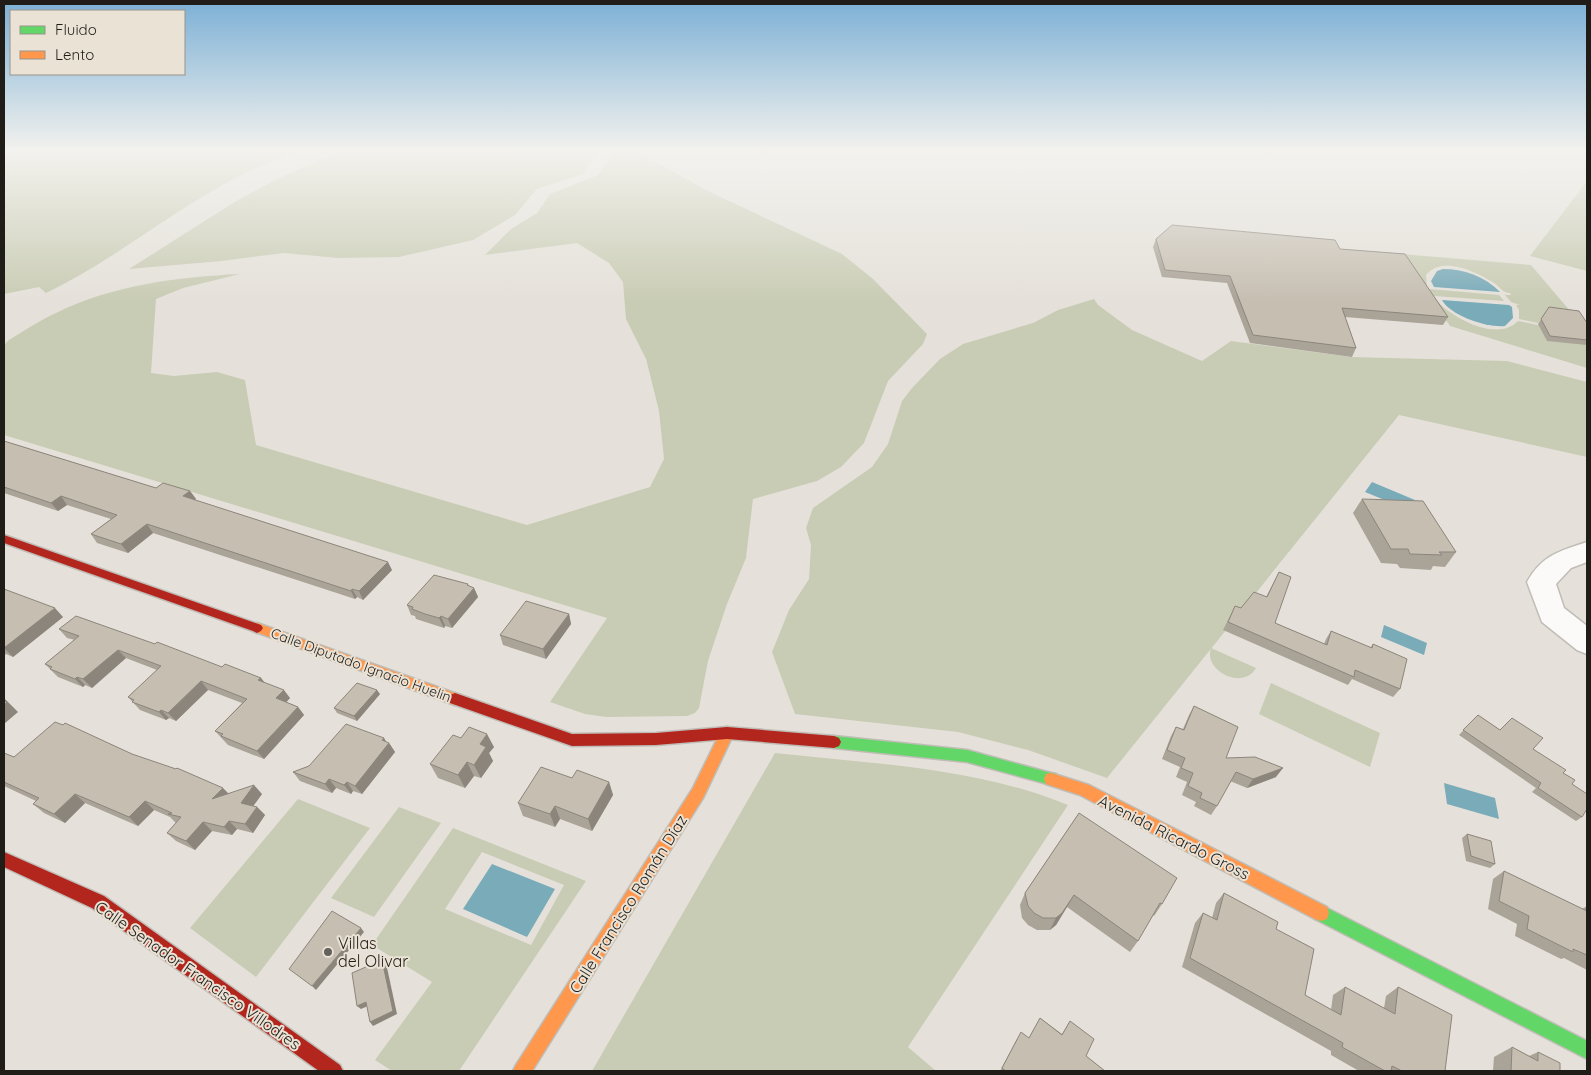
<svg xmlns="http://www.w3.org/2000/svg" width="1591" height="1075" viewBox="0 0 1591 1075" font-family="Quicksand,sans-serif">
<rect width="100%" height="100%" fill="#e5e1da"/>
<g fill="#c9ccb4" fill-rule="evenodd">
<path d="M4,151V150L301,151C276,160 251,169 228,182C165,216 111,262 46,293L39,287L4,294Z"/>
<polygon points="341,151 341,150 598,151 583,174 537,189 515,215 473,240 399,257 338,258 284,253 222,261 129,269 236,201 277,179"/>
<path d="M620,151H635L710,192L842,254L873,279L927,334L923,344L888,381L864,443L841,467L817,481L753,499L746,558L727,604L708,661L699,708L695,713L687,716L606,717L585,714L550,702L607,618L4,435V345L9,340C24,331 40,320 56,313C112,285 178,277 240,274L183,288L156,299L151,373L174,376L217,372L245,380L256,445L527,525L650,487L664,459L659,411L646,359L626,319L623,282L609,263L577,243L485,255L511,229L537,213L550,194L598,175L611,156Z"/>
<polygon points="1587,181 1587,271 1530,256 1533,252"/>
<path d="M1401,254L1531,265L1582,325L1541,319L1538,323L1519,319V310L1516,305H1520L1511,302L1505,295H1511L1510,293C1503,293 1500,287 1494,283C1477,272 1442,255 1426,275L1427,287Z"/>
<polygon points="1429,289 1499,295 1504,301 1434,296"/>
<polygon points="1094,299 1098,305 1132,330 1202,361 1231,341 1352,357 1507,361 1587,382 1587,457 1399,415 1107,778 1028,750 958,732 795,714 772,652 789,610 809,579 811,545 806,528 813,508 872,467 888,444 902,401 912,388 940,359 963,344 1033,323 1058,310"/>
<path d="M1431,299C1438,300 1441,306 1447,310C1464,323 1500,340 1518,321L1538,325L1587,345V368L1450,326Z"/>
<path d="M1211,648L1256,668C1243,691 1203,671 1211,648Z"/>
<polygon points="1271,683 1380,733 1370,767 1259,714"/>
<path d="M775,753C874,764 975,767 1068,805L908,1047L936,1071H592Z"/>
<polygon points="298,799 370,828 256,977 190,928"/>
<polygon points="399,807 441,823 374,917 331,898"/>
<path d="M453,828L586,881L459,1071H392L375,1060L432,982L372,945ZM482,852L564,885L531,945L445,909Z"/>
</g>
<g fill="#7aabb9">
<path d="M1443,269C1463,269 1485,276 1500,292L1434,287L1431,281L1437,271Z"/>
<path d="M1442,300L1509,305L1512,307L1513,318L1505,326C1487,328 1451,316 1442,300Z"/>
<polygon points="1372,482 1415,500 1409,510 1365,492"/>
<polygon points="1384,625 1427,643 1424,655 1381,637"/>
<polygon points="1444,783 1495,798 1499,819 1447,804"/>
<polygon points="492,864 555,889 527,937 463,909"/>
</g>
<g fill="none" stroke-linecap="round" stroke-linejoin="round">
<g stroke="#c0bdb7" stroke-width="3">
<path id="street" d="M1587,542V562L1571,568L1556,584L1564,608L1587,626V654L1577,650L1542,622L1527,582C1542,555 1560,551 1587,542Z"/>
</g>
<g stroke="#c0bdb7" stroke-width="3">
<g id="fast">
<polygon points="834,736 967,750 1051,773 1056,774 1058,779 1056,784 1051,785 967,762 834,748 829,746 827,742 829,738"/>
<polygon points="1321,905 1587,1041 1587,1059 1315,919 1313,913 1315,907"/>
</g>
</g>
<g stroke="#c0bdb7" stroke-width="3">
<g id="slow">
<polygon points="257,623 460,695 462,699 460,703 455,705 253,631 251,628 253,625"/>
<polygon points="727,727 732,729 734,733 703,798 532,1071 513,1071 516,1065 693,788 722,729"/>
<polygon points="1051,773 1089,785 1327,907 1329,913 1327,919 1321,921 1315,919 1080,795 1046,784 1044,779 1046,774"/>
</g>
</g>
<g stroke="#c0bdb7" stroke-width="3">
<g id="jam">
<polygon points="4,535 261,625 263,628 261,631 257,633 253,631 4,543"/>
<polygon points="455,693 572,734 656,733 727,727 834,736 839,738 841,742 839,746 834,748 727,739 656,745 572,746 450,703 448,699 450,695"/>
<polygon points="4,852 104,896 340,1065 343,1071 319,1071 92,908 4,867"/>
</g>
</g>
<use href="#street" fill="#fbfaf9" fill-rule="evenodd"/>
<use href="#fast" fill="#63d668" fill-rule="evenodd"/>
<use href="#slow" fill="#ff974d" fill-rule="evenodd"/>
<use href="#jam" fill="#b3261e" fill-rule="evenodd"/>
</g>
<g fill="#aaa398">
<polygon points="1156,239 1340,249 1448,317 1443,325 1345,317 1356,348 1352,357 1250,343 1227,283 1162,277 1153,247"/>
<polygon points="1549,307 1587,323 1587,345 1547,341 1538,324"/>
<polygon points="4,441 156,488 190,491 196,499 194,500 392,570 363,600 357,597 355,599 153,533 128,553 97,543 91,534 111,519 67,505 58,511 4,493"/>
<polygon points="1362,499 1456,552 1445,567 1433,566 1431,570 1400,568 1397,564 1381,563 1353,513"/>
<polygon points="1279,572 1275,623 1324,644 1326,639 1331,631 1370,648 1373,644 1400,689 1393,697 1352,679 1348,685 1223,630 1235,606 1241,608 1266,597"/>
<polygon points="469,586 474,588 478,597 452,628 445,626 444,628 416,619 415,616 411,615 407,605"/>
<polygon points="4,589 63,617 13,657 6,654 4,656"/>
<polygon points="569,614 571,624 546,659 503,645 500,635"/>
<polygon points="59,629 222,667 261,678 265,683 290,698 286,702 298,707 304,715 264,759 228,745 215,731 242,703 208,690 176,721 169,718 166,720 140,710 128,697 157,670 126,658 92,688 85,685 83,687 58,677 45,664 75,640 67,638"/>
<polygon points="380,694 357,721 337,713 334,708"/>
<polygon points="1194,706 1226,758 1276,777 1247,788 1230,781 1217,806 1211,815 1194,806 1196,802 1182,795 1187,782 1176,777 1180,767 1162,759 1171,736 1176,727 1183,729 1189,715"/>
<polygon points="1478,715 1500,730 1533,749 1563,773 1582,817 1576,821 1532,792 1536,788 1459,735"/>
<polygon points="384,738 386,742 389,743 395,752 362,794 353,791 351,794 336,788 332,793 300,781 293,772"/>
<polygon points="461,738 494,747 489,753 493,761 481,778 474,776 465,788 438,778 430,764"/>
<polygon points="4,753 14,757 132,754 228,794 262,794 253,806 257,807 265,815 253,833 237,829 232,835 212,831 195,850 176,841 167,833 176,823 170,817 154,810 138,826 85,803 65,823 44,813 33,804 36,801 4,786"/>
<polygon points="572,778 609,782 613,795 592,831 560,819 555,827 523,816 518,803"/>
<polygon points="1079,813 1162,904 1154,916 1153,915 1138,941 1130,952 1067,907 1056,925 1050,930 1037,930 1028,925 1022,918 1020,905 1025,893"/>
<polygon points="1467,834 1495,864 1490,868 1466,861 1462,838"/>
<polygon points="1504,871 1582,909 1587,906 1587,970 1564,958 1561,959 1515,936 1517,924 1488,909 1493,879"/>
<polygon points="1224,893 1276,929 1305,995 1331,1010 1333,995 1345,987 1384,1008 1386,996 1398,987 1445,1071 1359,1071 1331,1055 1331,1051 1182,967 1195,923 1203,913 1212,918 1216,903"/>
<polygon points="1040,1018 1062,1034 1070,1021 1086,1056 1105,1071 1000,1071 1017,1039 1029,1038"/>
<polygon points="1512,1047 1529,1056 1538,1052 1560,1071 1493,1071 1494,1057"/>
</g>
<g fill="#8b857c">
<polygon points="190,491 196,499 188,505 183,496"/>
<polygon points="61,496 67,505 58,511 51,503"/>
<polygon points="147,524 153,533 128,553 121,544"/>
<polygon points="388,562 392,570 363,600 359,591"/>
<polygon points="468,584 471,591 474,588 478,597 452,628 448,619"/>
<polygon points="352,589 357,597 355,599 351,591"/>
<polygon points="55,608 63,617 13,657 4,648"/>
<polygon points="569,614 571,624 546,659 543,649"/>
<polygon points="441,616 445,626 444,628 439,618"/>
<polygon points="118,650 126,658 92,688 83,679"/>
<polygon points="77,677 85,685 83,687 75,679"/>
<polygon points="261,678 267,686 258,680"/>
<polygon points="201,681 208,690 176,721 168,713"/>
<polygon points="284,690 290,698 282,707 276,698"/>
<polygon points="377,690 380,694 357,721 354,716"/>
<polygon points="4,698 18,712 4,724"/>
<polygon points="298,707 304,715 264,759 257,751"/>
<polygon points="161,710 169,718 166,720 159,712"/>
<polygon points="487,734 494,747 489,753 493,761 481,778 474,765 480,744"/>
<polygon points="384,738 388,745 389,743 395,752 362,794 355,786"/>
<polygon points="467,762 474,776 465,788 458,775"/>
<polygon points="1283,768 1276,777 1247,788 1253,779"/>
<polygon points="329,779 336,788 332,793 325,784"/>
<polygon points="347,782 353,791 351,794 344,785"/>
<polygon points="609,782 613,795 592,831 588,819"/>
<polygon points="254,785 262,794 249,812 241,803"/>
<polygon points="223,788 231,796 212,799"/>
<polygon points="75,794 85,803 65,823 54,814"/>
<polygon points="145,801 154,810 138,826 129,817"/>
<polygon points="555,806 560,819 555,827 550,814"/>
<polygon points="257,807 265,815 253,833 245,824"/>
<polygon points="229,821 237,829 232,835 224,827"/>
<polygon points="203,822 212,831 195,850 186,841"/>
<polygon points="1074,895 1067,907 1056,925 1050,930 1056,918"/>
<polygon points="361,928 364,932 316,990 312,986"/>
<polygon points="382,960 386,963 397,1014 373,1026 370,1022"/>
<polygon points="366,1002 370,1005 361,1009 357,1006"/>
</g>
<g fill="#c6beb1" stroke="#8b857c">
<polygon points="1172,225 1335,240 1340,249 1405,254 1448,317 1342,308 1356,348 1253,335 1230,276 1165,270 1156,239"/>
<polygon points="1549,307 1579,311 1587,323 1587,340 1550,336 1541,319"/>
<polygon points="4,441 156,488 163,483 190,491 183,496 388,562 359,591 352,589 351,591 147,524 121,544 91,534 117,515 61,496 51,503 4,487"/>
<polygon points="1362,499 1423,501 1456,552 1439,552 1442,555 1410,554 1408,549 1391,549"/>
<polygon points="1279,572 1291,577 1275,623 1327,645 1331,631 1372,648 1373,644 1407,659 1400,689 1355,670 1354,677 1228,622 1235,606 1241,608 1254,592 1267,597"/>
<polygon points="434,575 468,584 467,585 474,588 448,619 441,616 439,618 425,614 412,609 413,607 407,605"/>
<polygon points="4,589 55,608 4,648"/>
<polygon points="526,601 569,614 543,649 500,635"/>
<polygon points="76,616 155,644 157,642 222,667 225,664 261,678 258,680 284,690 276,698 298,707 257,751 221,736 223,734 215,731 247,699 201,681 168,713 161,710 159,712 132,702 134,700 128,697 161,666 118,650 83,679 77,677 75,679 50,669 52,667 45,664 79,636 59,629"/>
<polygon points="357,683 377,690 354,716 334,708"/>
<polygon points="4,701 7,702 4,705"/>
<polygon points="1194,706 1238,727 1226,758 1255,757 1283,768 1253,779 1236,772 1217,806 1200,798 1202,793 1188,786 1193,773 1181,768 1185,758 1167,750 1176,727 1184,730"/>
<polygon points="1478,715 1500,730 1512,718 1543,738 1533,749 1566,770 1563,773 1575,780 1572,784 1587,794 1587,809 1582,817 1538,788 1541,783 1463,730"/>
<polygon points="55,722 63,725 65,723 132,754 176,769 177,768 223,788 212,799 254,785 241,803 257,807 245,824 229,821 224,827 203,822 186,841 167,833 181,817 168,814 172,813 145,801 129,817 75,794 54,814 33,804 39,798 4,782 4,753 14,757"/>
<polygon points="346,724 384,738 382,740 389,743 355,786 347,782 344,785 329,779 325,784 293,772 309,766"/>
<polygon points="469,727 487,734 480,744 486,747 474,765 467,762 458,775 430,764 453,735 461,738"/>
<polygon points="541,767 572,778 577,770 609,782 588,819 555,806 550,814 518,803"/>
<polygon points="1079,813 1177,878 1162,904 1160,903 1138,941 1074,895 1062,913 1056,918 1043,918 1034,913 1028,906 1025,893"/>
<polygon points="1467,834 1491,841 1495,864 1471,856"/>
<polygon points="1504,871 1587,911 1587,955 1573,949 1573,952 1527,929 1529,916 1499,901"/>
<polygon points="1224,893 1278,922 1276,929 1314,949 1305,995 1341,1015 1345,987 1395,1014 1398,987 1452,1015 1445,1071 1402,1071 1392,1066 1391,1071 1385,1071 1342,1047 1343,1043 1190,958 1203,913 1217,920"/>
<polygon points="332,911 361,928 312,986 289,969"/>
<polygon points="382,960 393,1011 370,1022 366,1002 357,1006 352,973"/>
<polygon points="1040,1018 1062,1035 1070,1021 1094,1039 1086,1056 1105,1071 1006,1071 1002,1068 1021,1032 1029,1038"/>
<polygon points="1512,1047 1538,1061 1538,1052 1560,1063 1560,1071 1511,1071"/>
</g>
<linearGradient id="sky" x2="0" y2="1"><stop stop-color="#7cb0d5"/><stop offset="0.5" stop-color="#f3f2ee"/><stop offset="1" stop-color="#f3f2ee" stop-opacity="0"/></linearGradient>
<rect width="1591" height="301" fill="url(#sky)"/>
<circle fill="#65625d" stroke="#eae2d5" stroke-width="2" cx="328" cy="952" r="5"/>
<g text-anchor="middle" stroke-width="4" stroke-linejoin="round" paint-order="stroke">
<g font-size="14" fill="#201d19" stroke="#eae2d5">
<text transform="translate(361 665) rotate(20)" y="5">Calle Diputado Ignacio Huelin</text>
</g>
<g font-size="16" fill="#201d19" stroke="#eae2d5">
<text transform="translate(1174 837) rotate(27)" y="6">Avenida Ricardo Gross</text>
<text transform="translate(628 904) rotate(-58)" y="6">Calle Francisco Román Díaz</text>
<text transform="translate(198 975) rotate(35)" y="6">Calle Senador Francisco Villodres</text>
</g>
<g font-size="16" fill="#201d19" stroke="#eae2d5" text-anchor="start">
<text x="338" y="949">Villas<tspan x="338" dy="18">del Olivar</tspan></text>
</g>
</g>
<rect width="1591" height="1075" fill="none" stroke="#201d19" stroke-width="10"/>
<rect x="10" y="10" width="175" height="65" fill="#eae2d5" stroke="#99938a"/>
<rect x="20" y="26" width="25" height="8" fill="#63d668" stroke="#99938a"/>
<text x="55" y="35" font-size="15" fill="#201d19">Fluido</text>
<rect x="20" y="51" width="25" height="8" fill="#ff974d" stroke="#99938a"/>
<text x="55" y="60" font-size="15" fill="#201d19">Lento</text>
</svg>
